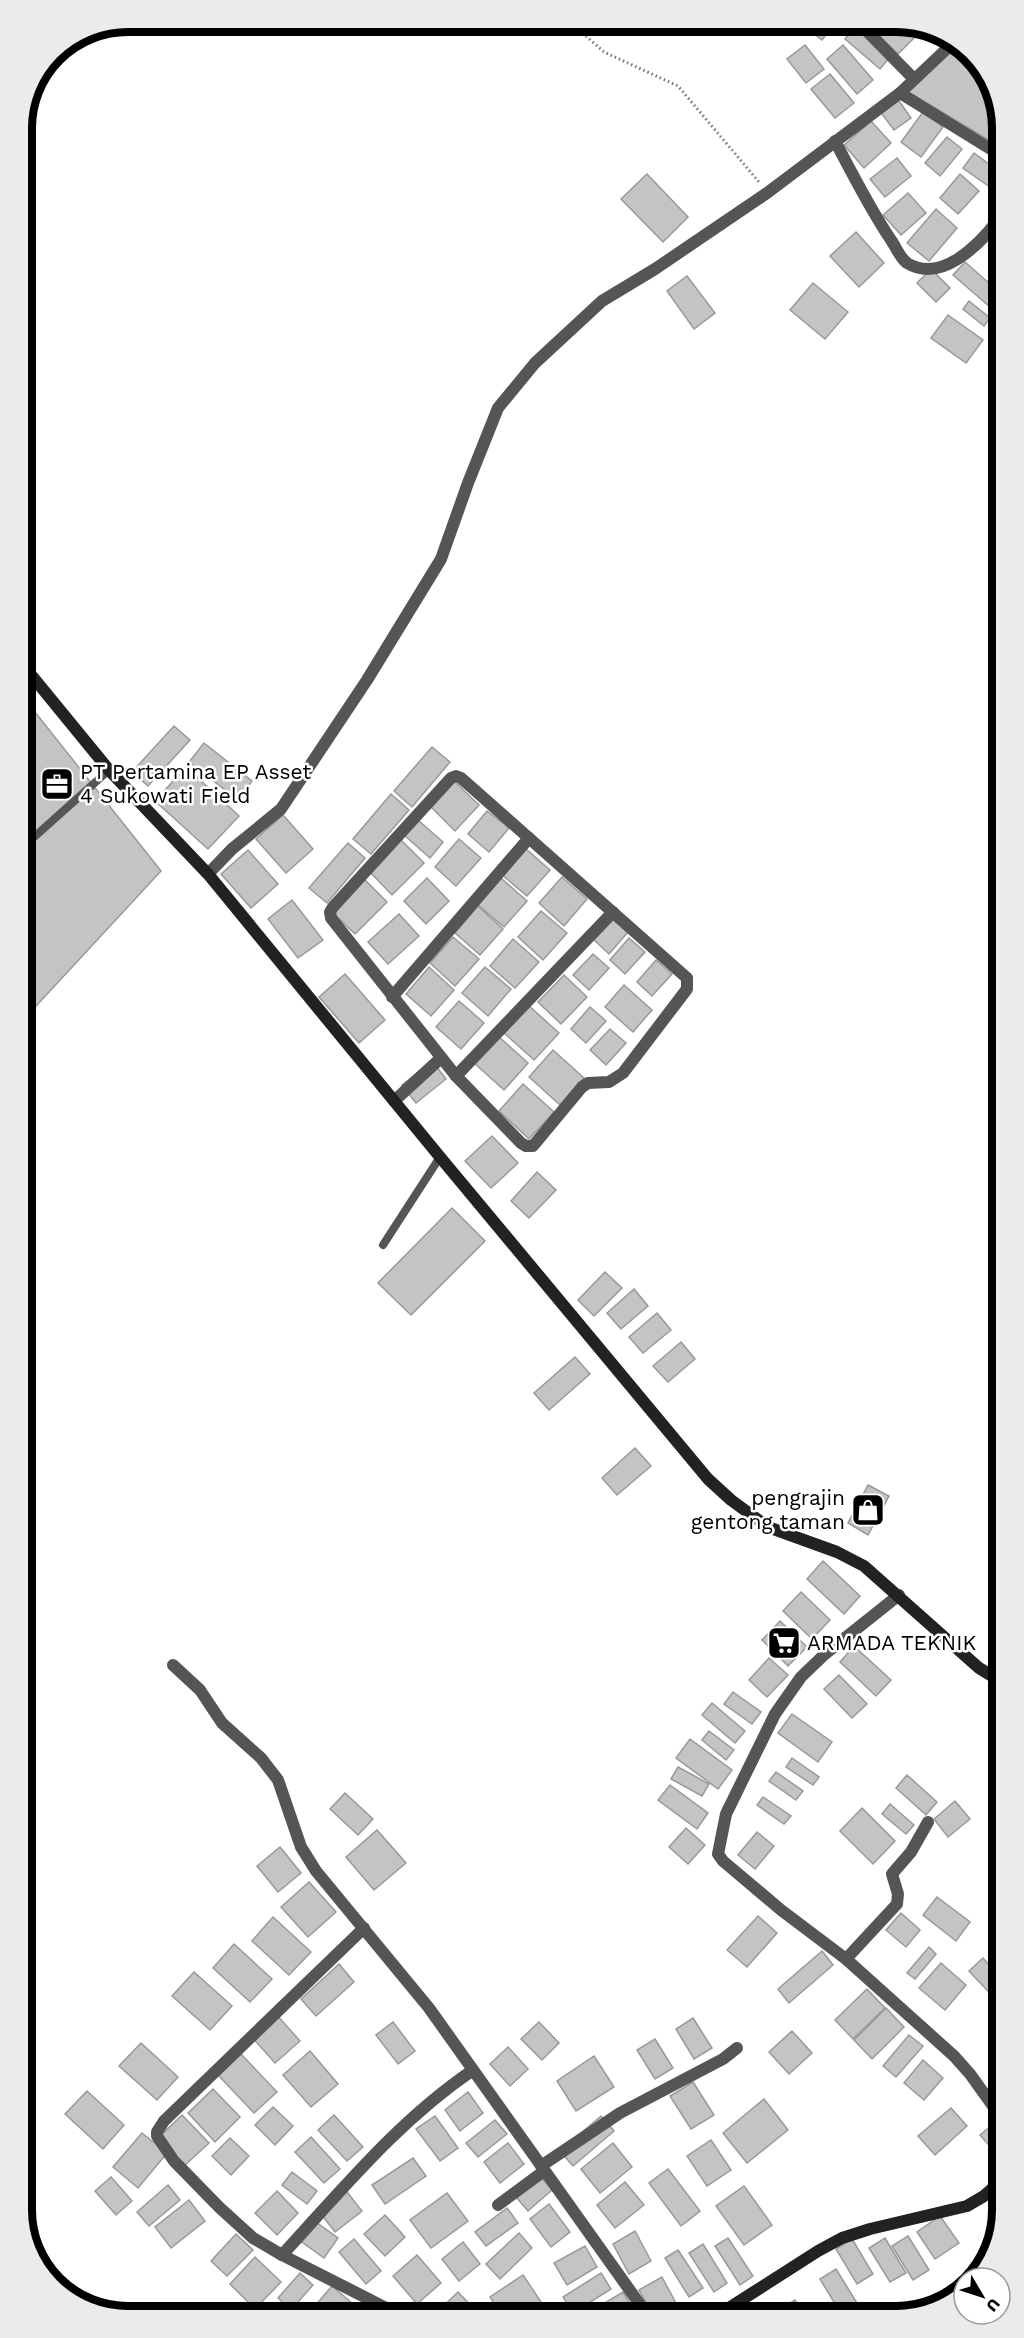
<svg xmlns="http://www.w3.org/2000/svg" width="1024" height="2338" viewBox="0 0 1024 2338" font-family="'Work Sans',sans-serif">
<rect width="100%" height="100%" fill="#fff"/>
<g fill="#c4c4c4" stroke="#999" stroke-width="1.5">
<polygon points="808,21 837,21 822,40 804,26"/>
<polygon points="864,21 904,21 923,29 898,54"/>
<polygon points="855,28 889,58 880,69 845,39"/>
<polygon points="959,42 997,93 997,145 908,92"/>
<polygon points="805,45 824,69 806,83 787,59"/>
<polygon points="843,45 873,80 857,94 827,59"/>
<polygon points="830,74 854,103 835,118 811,89"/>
<polygon points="897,98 911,118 894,130 879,110"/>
<polygon points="923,112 943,127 921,157 901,142"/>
<polygon points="871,121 891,143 864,168 844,145"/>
<polygon points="947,137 962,149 940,176 925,163"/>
<polygon points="974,153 997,170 997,192 963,168"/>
<polygon points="897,158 911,176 885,197 870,179"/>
<polygon points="647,174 688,217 663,242 621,199"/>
<polygon points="960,174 979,191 958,214 940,198"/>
<polygon points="908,193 926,213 901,235 883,215"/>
<polygon points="936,209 957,228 929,261 907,243"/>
<polygon points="856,232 884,263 859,287 830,256"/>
<polygon points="965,262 998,291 998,299 990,307 953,275"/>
<polygon points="931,269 950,288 936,302 917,283"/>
<polygon points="687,276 715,313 694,329 667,291"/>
<polygon points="813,283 848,312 825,339 790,310"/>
<polygon points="969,301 990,318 984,326 963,309"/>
<polygon points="948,315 983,340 966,363 931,338"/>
<polygon points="23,697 161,871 24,1019"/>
<polygon points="174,726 190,740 148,786 132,772"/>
<polygon points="204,743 252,781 238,800 189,762"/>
<polygon points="432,747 450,762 412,807 394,791"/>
<polygon points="186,767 239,816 208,849 155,801"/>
<polygon points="454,781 479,805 455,831 430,806"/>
<polygon points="391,794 409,810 371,854 353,839"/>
<polygon points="487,811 509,828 489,852 468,834"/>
<polygon points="283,815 313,849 286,873 256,839"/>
<polygon points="418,820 443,842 430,858 405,836"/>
<polygon points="400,839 424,863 392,895 369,871"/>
<polygon points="459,839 481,858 456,886 435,867"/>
<polygon points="348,843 365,858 327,903 309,888"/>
<polygon points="525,848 550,870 527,896 501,874"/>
<polygon points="248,850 278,884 251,908 221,874"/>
<polygon points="562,877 587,899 564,926 539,903"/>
<polygon points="363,878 387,902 355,934 331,911"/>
<polygon points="427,878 449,901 426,924 404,901"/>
<polygon points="501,878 527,901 504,927 478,905"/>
<polygon points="292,900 323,940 298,958 268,919"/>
<polygon points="478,906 503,929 480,955 455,933"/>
<polygon points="541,911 567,933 543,960 518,937"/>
<polygon points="399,914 419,936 388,964 368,942"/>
<polygon points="612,918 628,932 609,954 593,939"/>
<polygon points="453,937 479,959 455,986 430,963"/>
<polygon points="629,938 645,952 625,974 610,960"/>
<polygon points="513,939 539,962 515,988 490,966"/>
<polygon points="593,954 609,968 589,990 573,975"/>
<polygon points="656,960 672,974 652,996 637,982"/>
<polygon points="429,967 454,990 431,1016 406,994"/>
<polygon points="485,967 511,989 488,1016 462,993"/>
<polygon points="345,974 385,1020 359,1043 319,997"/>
<polygon points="564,975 587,997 561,1024 538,1002"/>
<polygon points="624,985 652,1010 633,1032 605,1007"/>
<polygon points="459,1001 484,1023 461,1049 436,1027"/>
<polygon points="528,1005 559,1033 534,1060 503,1032"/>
<polygon points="590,1007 606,1021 586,1043 571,1029"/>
<polygon points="610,1029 626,1043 606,1065 590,1050"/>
<polygon points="497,1035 528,1063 504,1090 473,1062"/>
<polygon points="553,1050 584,1078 560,1105 529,1077"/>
<polygon points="432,1061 446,1079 416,1103 402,1085"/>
<polygon points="523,1084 554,1112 529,1139 499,1111"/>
<polygon points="492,1136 518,1163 491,1188 465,1161"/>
<polygon points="537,1172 556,1190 529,1218 511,1201"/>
<polygon points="452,1208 485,1241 411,1315 378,1283"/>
<polygon points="605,1272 622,1288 594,1316 578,1300"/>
<polygon points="634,1289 648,1306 621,1329 607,1313"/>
<polygon points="657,1313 671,1330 643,1353 629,1337"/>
<polygon points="681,1342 695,1359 668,1382 653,1366"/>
<polygon points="575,1357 590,1374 549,1410 534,1393"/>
<polygon points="635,1448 651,1466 617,1495 602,1478"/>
<polygon points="868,1485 889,1496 868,1535 848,1523"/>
<polygon points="823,1561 860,1596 844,1614 807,1579"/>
<polygon points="801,1592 830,1620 812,1639 783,1611"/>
<polygon points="780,1621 807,1647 788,1666 762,1640"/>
<polygon points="854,1646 891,1680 876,1696 840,1662"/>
<polygon points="769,1658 788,1675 767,1697 749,1680"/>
<polygon points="839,1675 867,1704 852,1718 824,1689"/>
<polygon points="733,1692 761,1712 752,1724 724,1704"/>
<polygon points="712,1703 745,1731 735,1743 702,1715"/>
<polygon points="792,1714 832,1742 818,1762 778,1733"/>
<polygon points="709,1731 734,1750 726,1760 702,1740"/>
<polygon points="690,1739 732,1770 718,1789 676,1758"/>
<polygon points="792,1758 819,1777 813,1785 786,1767"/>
<polygon points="678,1767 709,1784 702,1796 671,1779"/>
<polygon points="776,1772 803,1791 796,1800 769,1781"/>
<polygon points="907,1775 937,1802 926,1815 896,1788"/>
<polygon points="670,1785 708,1813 697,1829 658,1800"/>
<polygon points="345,1793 373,1819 358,1835 330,1809"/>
<polygon points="763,1797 791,1816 784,1824 757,1805"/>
<polygon points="955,1801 970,1819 948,1837 934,1819"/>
<polygon points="890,1804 914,1825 906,1834 882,1814"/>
<polygon points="862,1808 895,1841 873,1864 840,1831"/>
<polygon points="686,1828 705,1845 688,1864 669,1847"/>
<polygon points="377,1830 406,1863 374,1890 346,1857"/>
<polygon points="757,1832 774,1846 755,1869 738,1855"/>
<polygon points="280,1847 301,1873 278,1892 257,1866"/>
<polygon points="309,1882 336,1912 308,1937 281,1907"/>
<polygon points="937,1897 970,1922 956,1941 923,1915"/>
<polygon points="901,1913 920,1930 906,1947 886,1930"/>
<polygon points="758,1916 777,1933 747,1967 727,1950"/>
<polygon points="273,1917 311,1952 289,1975 252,1941"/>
<polygon points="234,1944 272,1979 250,2002 213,1968"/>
<polygon points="929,1947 936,1954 915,1979 907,1973"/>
<polygon points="822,1951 833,1965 789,2003 778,1989"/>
<polygon points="983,1958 1002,1979 1002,2002 1000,2004 969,1971"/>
<polygon points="941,1963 966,1985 945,2010 919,1988"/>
<polygon points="339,1964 354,1982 316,2016 301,1999"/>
<polygon points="194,1972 232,2006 210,2030 172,1996"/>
<polygon points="867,1989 885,2008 853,2039 835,2020"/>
<polygon points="886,2008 904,2027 872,2059 854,2040"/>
<polygon points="276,2014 300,2041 275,2063 251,2036"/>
<polygon points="693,2018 712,2048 694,2059 676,2029"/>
<polygon points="393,2022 415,2051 398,2064 376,2035"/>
<polygon points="539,2022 559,2043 542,2060 521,2039"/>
<polygon points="792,2031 812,2053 789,2074 769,2052"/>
<polygon points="909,2035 923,2046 896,2077 883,2066"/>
<polygon points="655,2039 673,2068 655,2079 637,2050"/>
<polygon points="141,2043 178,2077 157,2100 119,2066"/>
<polygon points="508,2047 528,2069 510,2086 490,2064"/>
<polygon points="310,2051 338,2084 311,2107 283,2075"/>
<polygon points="241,2054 277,2092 254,2113 218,2075"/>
<polygon points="594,2056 614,2087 576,2111 557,2081"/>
<polygon points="923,2060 943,2078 924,2100 904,2083"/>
<polygon points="693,2082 714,2115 691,2129 670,2096"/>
<polygon points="213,2089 240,2117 215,2142 188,2113"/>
<polygon points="87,2091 124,2125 103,2149 65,2114"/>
<polygon points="468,2092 483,2113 460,2131 445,2110"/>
<polygon points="764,2099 788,2130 747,2163 723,2133"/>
<polygon points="273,2107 293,2126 275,2145 255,2125"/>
<polygon points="951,2108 967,2126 935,2155 918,2136"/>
<polygon points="182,2115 209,2143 183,2167 157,2139"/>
<polygon points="334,2115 363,2147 347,2161 318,2130"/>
<polygon points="435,2116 458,2148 440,2161 416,2129"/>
<polygon points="601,2116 614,2131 573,2166 560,2151"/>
<polygon points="999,2119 1003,2124 1003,2157 1001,2159 980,2135"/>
<polygon points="495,2120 507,2134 478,2157 466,2143"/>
<polygon points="142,2133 167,2153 138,2188 113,2167"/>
<polygon points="311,2137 340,2169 324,2183 295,2152"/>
<polygon points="230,2138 249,2156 231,2175 212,2156"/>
<polygon points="711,2140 731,2170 707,2186 687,2156"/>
<polygon points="508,2143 524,2164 500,2183 484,2162"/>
<polygon points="613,2143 632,2167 600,2193 581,2169"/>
<polygon points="413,2158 426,2176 385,2204 372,2185"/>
<polygon points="668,2169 700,2211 681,2226 649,2183"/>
<polygon points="292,2172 317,2191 307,2204 282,2185"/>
<polygon points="540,2176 552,2190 528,2211 516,2197"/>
<polygon points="111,2177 132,2201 116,2215 95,2191"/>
<polygon points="625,2182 644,2205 615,2228 597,2205"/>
<polygon points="168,2185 180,2200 149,2226 137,2212"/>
<polygon points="744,2186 772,2225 744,2245 716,2206"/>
<polygon points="344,2188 362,2211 335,2232 317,2209"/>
<polygon points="277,2191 298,2213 277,2235 255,2213"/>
<polygon points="447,2193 468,2221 431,2248 410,2220"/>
<polygon points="189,2200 205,2221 171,2248 155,2227"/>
<polygon points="549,2204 570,2232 551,2247 530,2219"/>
<polygon points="507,2208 518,2223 486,2246 475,2232"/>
<polygon points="385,2215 405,2237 385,2256 364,2234"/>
<polygon points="940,2216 959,2243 935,2259 917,2232"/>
<polygon points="309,2217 338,2238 324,2258 295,2237"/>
<polygon points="635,2231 651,2261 629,2274 613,2244"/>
<polygon points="519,2233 532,2248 500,2279 486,2264"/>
<polygon points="236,2234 253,2250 227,2276 211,2261"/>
<polygon points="908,2236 929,2270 913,2280 892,2246"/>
<polygon points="728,2238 753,2276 740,2285 715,2246"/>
<polygon points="885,2238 906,2273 890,2282 869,2248"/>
<polygon points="354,2239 381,2271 366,2284 339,2252"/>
<polygon points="852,2239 873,2274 857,2284 836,2249"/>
<polygon points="463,2242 480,2264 459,2281 442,2259"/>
<polygon points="703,2244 727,2283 714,2292 689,2253"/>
<polygon points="585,2246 597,2267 567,2285 554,2263"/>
<polygon points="678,2250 703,2288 689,2297 665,2258"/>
<polygon points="417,2255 441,2283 417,2304 393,2276"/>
<polygon points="255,2257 281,2282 255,2309 230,2284"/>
<polygon points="836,2269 857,2303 843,2312 840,2312 820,2279"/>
<polygon points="300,2273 313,2285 291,2310 278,2298"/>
<polygon points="601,2273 611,2289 573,2313 563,2297"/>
<polygon points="523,2275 549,2314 501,2314 490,2297"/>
<polygon points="662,2277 678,2307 667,2313 652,2313 639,2290"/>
<polygon points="332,2286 352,2303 341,2315 307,2315"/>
<polygon points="458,2292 479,2314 434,2315"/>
<polygon points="623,2292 635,2312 592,2314 591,2311"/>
<polygon points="795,2300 802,2312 780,2312 778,2310"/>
</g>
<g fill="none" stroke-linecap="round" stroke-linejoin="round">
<polyline stroke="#777" stroke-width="3" stroke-dasharray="1.5 3" stroke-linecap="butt" points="569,21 604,52 678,86 759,182"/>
<g stroke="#555" stroke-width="8">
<polyline points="23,847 109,770"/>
<polyline points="383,1245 440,1157"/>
</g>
<g stroke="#555" stroke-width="12">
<polyline points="857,21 914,79"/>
<polyline points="900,93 997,153"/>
<path d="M835,141C853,175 870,209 891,240C896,247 900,258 907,263C941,284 979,245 998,220"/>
<polygon points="456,776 461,778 687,978 687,989 623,1073 609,1082 588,1083 582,1087 533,1146 526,1146 521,1143 456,1076 331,918 330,912 333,907 451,778"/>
<polyline points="208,874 232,849 281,809 367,680 441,559 468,483 498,408 535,363 602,301 655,269 767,193 900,93 955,41"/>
<polyline points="392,997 529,838"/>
<polyline points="456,1076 613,912"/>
<polyline points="394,1101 441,1058"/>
<polyline points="899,1595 825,1654 801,1677 775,1714 726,1814 718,1854 723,1861 781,1910 846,1959 954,2056 970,2074 1003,2120"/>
<polyline points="173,1665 200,1690 222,1723 261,1758 278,1780 301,1847 316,1871 429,2008 646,2313"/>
<polyline points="364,1928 164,2121 157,2132 157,2136 174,2161 220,2208 253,2238 282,2255 400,2315"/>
<polyline points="846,1959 897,1904 898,1894 892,1874 911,1852 928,1822"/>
<polyline points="541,2166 620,2113 723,2059 737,2048"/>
<polyline points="498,2205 544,2171"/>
<path d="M282,2255C342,2190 398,2121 473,2070"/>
</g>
<g stroke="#222" stroke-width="12">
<polyline points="23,665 109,770 208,874 440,1157 708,1479 731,1500 768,1527 837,1552 864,1566 979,1668 1002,1682"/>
<polyline points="721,2313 818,2251 842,2238 870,2229 967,2206 984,2196 1003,2179"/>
</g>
</g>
<defs>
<g id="office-square" transform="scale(1.725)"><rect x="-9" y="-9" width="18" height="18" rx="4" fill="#000" stroke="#fff"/><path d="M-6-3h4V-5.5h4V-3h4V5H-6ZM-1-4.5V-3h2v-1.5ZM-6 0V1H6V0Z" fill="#fff"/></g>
<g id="shop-square" transform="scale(1.725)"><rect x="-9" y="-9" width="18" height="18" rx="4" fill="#000" stroke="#fff"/><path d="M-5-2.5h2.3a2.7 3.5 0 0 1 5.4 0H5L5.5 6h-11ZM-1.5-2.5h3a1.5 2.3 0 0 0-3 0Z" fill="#fff"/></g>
<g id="supermarket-square" transform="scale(1.725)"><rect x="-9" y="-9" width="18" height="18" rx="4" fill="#000" stroke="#fff"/><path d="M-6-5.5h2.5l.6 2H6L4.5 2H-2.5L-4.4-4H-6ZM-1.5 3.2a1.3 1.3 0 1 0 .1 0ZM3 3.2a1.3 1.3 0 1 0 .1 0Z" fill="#fff"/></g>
</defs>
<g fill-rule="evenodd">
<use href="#office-square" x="57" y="784"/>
<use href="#shop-square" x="868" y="1510"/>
<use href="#supermarket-square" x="784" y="1643"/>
</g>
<g text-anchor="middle" stroke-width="5" stroke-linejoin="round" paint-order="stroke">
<g font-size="21" fill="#000" stroke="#fff" text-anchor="start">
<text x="80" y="779">PT Pertamina EP Asset<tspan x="80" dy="24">4 Sukowati Field</tspan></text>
<text x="845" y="1505" text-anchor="end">pengrajin<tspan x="845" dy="24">gentong taman</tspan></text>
<text x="807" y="1650">ARMADA TEKNIK</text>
</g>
</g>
<path d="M0 0H1024V2338H0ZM128 32H896A96 96 0 0 1 992 128V2210A96 96 0 0 1 896 2306H128A96 96 0 0 1 32 2210V128A96 96 0 0 1 128 32Z" fill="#ebebeb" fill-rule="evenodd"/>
<path fill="none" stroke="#000" stroke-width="8" d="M128 32H896A96 96 0 0 1 992 128V2210A96 96 0 0 1 896 2306H128A96 96 0 0 1 32 2210V128A96 96 0 0 1 128 32Z"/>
<g transform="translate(982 2296) rotate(129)"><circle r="28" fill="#ffffff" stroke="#999999" stroke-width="1.5"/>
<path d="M0-4.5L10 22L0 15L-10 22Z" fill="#000000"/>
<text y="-9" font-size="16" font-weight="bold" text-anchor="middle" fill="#000000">U</text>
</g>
</svg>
